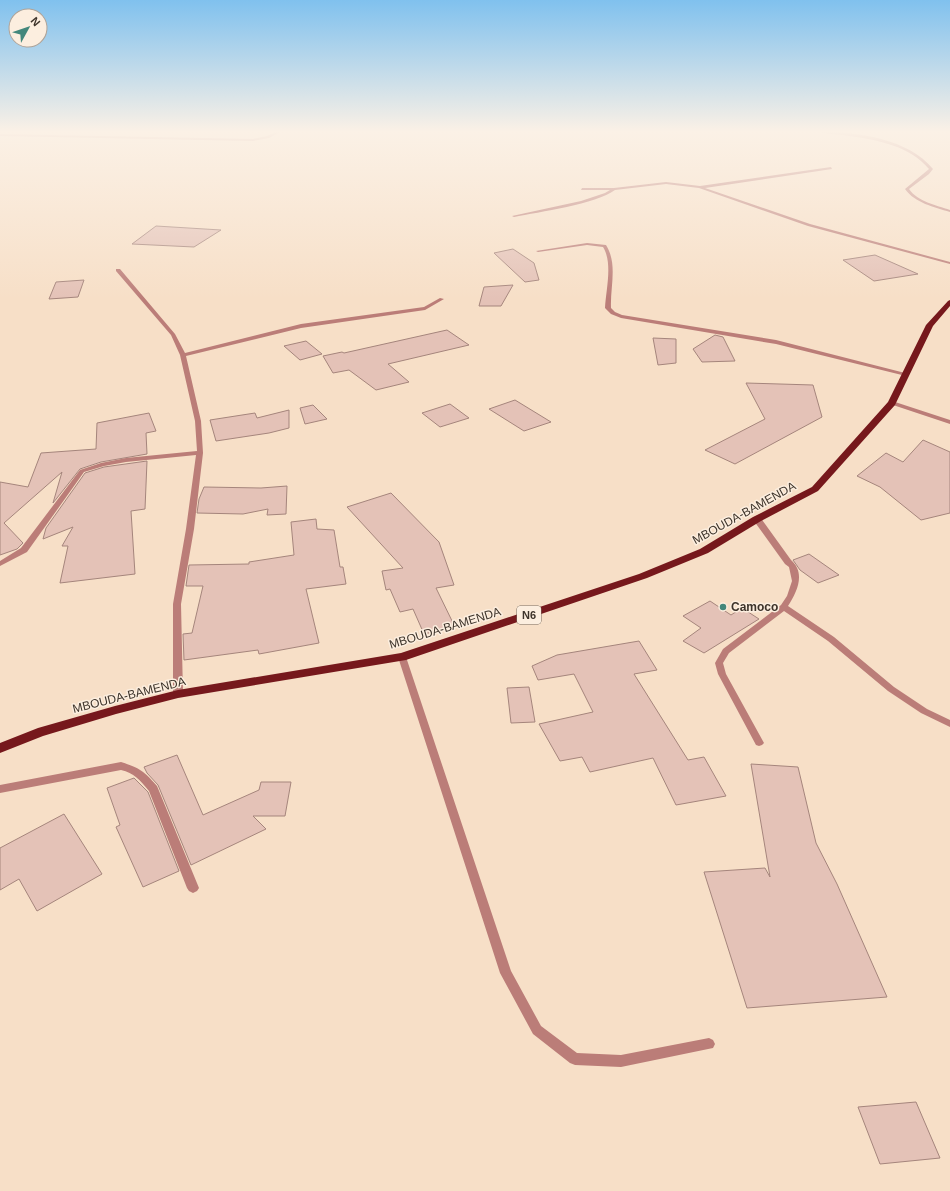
<svg xmlns="http://www.w3.org/2000/svg" width="950" height="1191" viewBox="0 0 950 1191" font-family="Arial,sans-serif">
<rect width="100%" height="100%" fill="#f7dfc7"/>
<g fill="#e4c2b7" stroke="#a5857c">
<polygon points="156,226 221,230 194,247 132,244"/>
<polygon points="513,249 534,263 539,280 525,282 494,253"/>
<polygon points="875,255 918,274 874,281 843,260"/>
<polygon points="84,280 78,297 49,299 56,282"/>
<polygon points="513,285 501,306 479,306 484,287"/>
<polygon points="447,330 469,345 388,364 409,382 376,390 349,370 333,373 323,356 342,352 344,353"/>
<polygon points="715,335 723,337 735,361 702,362 693,349"/>
<polygon points="653,338 676,339 676,363 658,365"/>
<polygon points="306,341 322,354 300,360 284,346"/>
<polygon points="746,383 813,385 822,417 735,464 705,450 765,419"/>
<polygon points="515,400 551,422 524,431 489,409"/>
<polygon points="450,404 469,418 440,427 422,413"/>
<polygon points="313,405 327,419 305,424 300,408"/>
<polygon points="289,410 289,428 269,433 216,441 210,420 255,413 257,418"/>
<polygon points="149,413 156,431 146,433 147,454 101,462 80,469 53,503 62,472 4,523 23,543 17,549 0,555 0,482 28,487 41,453 96,449 97,423"/>
<polygon points="923,440 950,452 950,513 921,520 880,487 857,476 886,453 903,462"/>
<polygon points="147,461 145,509 131,511 135,574 60,583 68,546 62,546 73,527 43,539 46,528 85,473 104,467"/>
<polygon points="287,486 286,514 267,515 268,509 243,514 197,513 199,499 204,487 261,488"/>
<polygon points="391,493 439,542 454,585 436,588 455,627 424,634 413,609 400,612 390,589 386,590 382,571 403,568 347,507"/>
<polygon points="316,519 317,529 334,530 340,567 343,567 346,584 306,589 319,643 259,654 258,650 184,660 183,634 192,633 203,586 186,586 189,565 249,564 249,562 294,555 291,522"/>
<polygon points="809,554 839,575 818,583 800,570 793,560"/>
<polygon points="710,601 731,615 742,608 759,619 704,653 683,641 701,628 683,616"/>
<polygon points="639,641 657,670 634,674 688,760 704,757 726,796 676,805 653,758 590,772 582,757 560,761 539,724 593,712 574,674 538,680 532,666 557,655"/>
<polygon points="529,687 535,722 511,723 507,688"/>
<polygon points="177,755 203,815 259,790 261,782 291,782 285,816 253,816 266,829 191,865 158,785 147,773 144,767"/>
<polygon points="751,764 798,767 816,843 837,884 887,997 747,1008 704,872 765,868 770,877"/>
<polygon points="134,778 148,792 179,871 143,887 116,827 120,825 107,788"/>
<polygon points="64,814 102,874 37,911 19,879 0,890 0,848"/>
<polygon points="916,1102 940,1158 880,1164 858,1107"/>
</g>
<g fill="none" stroke-linecap="round" stroke-linejoin="round">
<g fill="#bb7d78" fill-rule="evenodd">
<polygon points="276,132 280,132 269,138 253,141 0,136 0,134 253,139 267,136"/>
<path d="M822,132C858,132 909,139 933,169L929,174L909,189C918,202 936,205 950,210V212C934,207 915,203 905,189L929,169C910,146 878,140 849,136C840,134 830,135 822,132Z"/>
<path d="M831,167L832,169L705,188L810,224L950,262V264L808,226L699,188L666,184L615,190C596,204 539,212 514,217L512,216L581,201L605,193L610,190H581L582,188H614L666,182L700,186Z"/>
<path d="M587,243L606,245C618,264 610,287 611,308L615,312L622,315L776,340L909,374L906,376L776,344L621,318L611,314L605,308C606,289 613,263 603,247L587,245L538,252L536,251Z"/>
<polygon points="116,269 120,269 175,334 185,353 301,324 424,307 440,298 444,299 425,310 301,328 186,356 201,421 203,453 194,529 181,604 183,694 181,696 175,696 173,694 173,604 186,529 196,455 126,462 104,466 84,472 27,552 0,566 0,561 21,548 80,470 101,463 126,458 197,451 195,421 180,355 171,335 116,271"/>
<polygon points="892,401 950,420 950,424 890,404 890,402"/>
<path d="M754,517H760L791,560C806,573 797,592 788,606L834,637L894,687L927,709L950,720V727L921,713L888,691L828,641L784,611L729,653L723,663L726,674L764,743L762,745L759,746L756,745L718,674L715,663L723,649L781,605L787,596L792,581L789,567L785,564L754,521L753,519Z"/>
<polygon points="402,654 406,657 511,971 541,1026 577,1053 621,1055 709,1038 713,1040 715,1044 713,1048 621,1067 575,1065 570,1063 533,1034 500,973 398,657"/>
<path d="M121,762C140,768 144,771 157,786L199,888L197,891L193,893L189,891L187,888L149,791C140,780 134,773 121,770L0,793V785Z"/>
</g>
<polygon fill="#76181c" fill-rule="evenodd" points="950,300 950,306 933,326 895,405 818,491 761,521 708,553 647,578 406,660 178,698 116,714 43,736 0,753 0,743 38,728 115,706 178,690 401,653 639,574 700,549 753,517 812,487 888,402 926,325 948,301"/>
</g>
<linearGradient id="sky" x2="0" y2="1"><stop stop-color="#80c1ee"/><stop offset="0.44" stop-color="#fbf1e6"/><stop offset="1" stop-color="#fbf1e6" stop-opacity="0"/></linearGradient>
<rect width="950" height="299" fill="url(#sky)"/>
<circle fill="#43877b" stroke="#fceedf" stroke-width="1.5" cx="723" cy="607" r="4"/>
<g text-anchor="middle" stroke-width="3" stroke-linejoin="round" paint-order="stroke">
<rect fill="#fceedf" stroke="#766b60" stroke-width="1" x="517" y="606" width="24" height="18" rx="3"/>
<g font-size="11" font-weight="bold" fill="#3d332a">
<text x="529" y="619">N6</text>
</g>
<g font-size="12" fill="#3d332a" stroke="#fceedf">
<text transform="translate(744 513) rotate(-29)" y="4">MBOUDA-BAMENDA</text>
<text transform="translate(445 628) rotate(-17)" y="4">MBOUDA-BAMENDA</text>
<text transform="translate(129 695) rotate(-14)" y="4">MBOUDA-BAMENDA</text>
</g>
<g font-size="12" font-weight="bold" fill="#3d332a" stroke="#fceedf" text-anchor="start">
<text x="731" y="611">Camoco</text>
</g>
</g>
<g transform="translate(28 28) rotate(50)"><circle r="19" fill="#fceedf" stroke="#b0a397"/>
<path d="M0-3L7 15L0 10L-7 15Z" fill="#43877b"/>
<text y="-6" font-size="11" font-weight="bold" text-anchor="middle" fill="#3d332a">N</text>
</g>
</svg>
